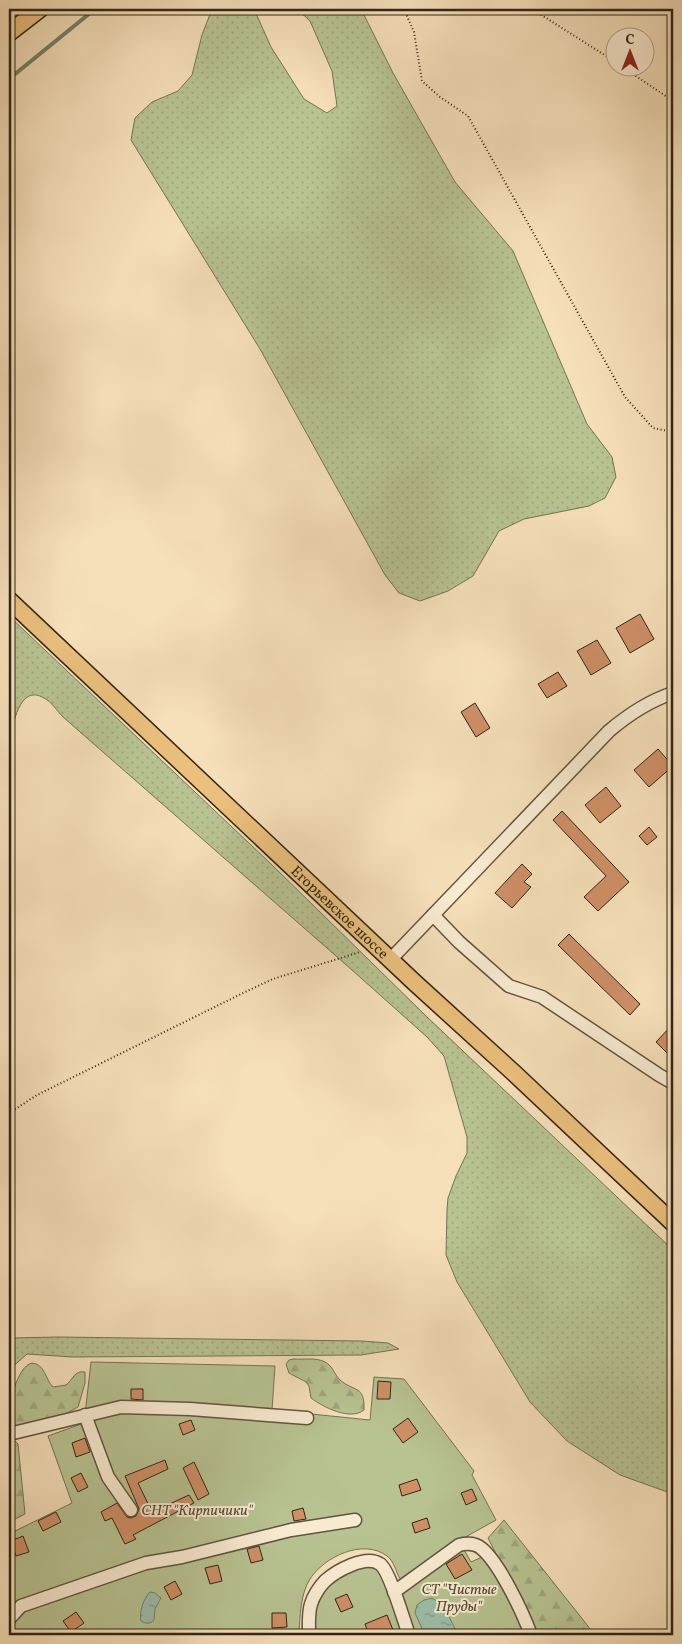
<svg xmlns="http://www.w3.org/2000/svg" width="682" height="1644" viewBox="0 0 682 1644" font-family="Vollkorn,serif">
<defs>
<pattern id="grass-dots" width="8" height="8" patternUnits="userSpaceOnUse" patternTransform="scale(1.25)"><rect width="8" height="8" fill="#b8c392"/><path d="M2 2h.1M6 6h.1" fill="none" stroke="#9fa77d" stroke-width="1.8" stroke-linecap="round"/></pattern>
<pattern id="forest-firs" width="22" height="20" patternUnits="userSpaceOnUse" patternTransform="scale(1.25)"><rect width="22" height="20" fill="#b8c392"/><path d="M5 1l3.5 6h-7zM16 11l3.5 6h-7z" fill="#9fa77d"/></pattern>
<pattern id="water-ripples" width="26" height="14" patternUnits="userSpaceOnUse" patternTransform="scale(1.25)"><rect width="26" height="14" fill="#9ebeaa"/><path d="M2 4q2-2 4 0t4 0M15 11q2-2 4 0t4 0" fill="none" stroke="#819a8a"/></pattern>
</defs>
<rect width="100%" height="100%" fill="#f6e0ba"/>
<filter id="stains"><feTurbulence type="fractalNoise" baseFrequency=".004" numOctaves="4"/><feColorMatrix values="0 0 0 0 .2 0 0 0 0 .09 0 0 0 0 .02 0 0 0 .5 -.17"/></filter>
<radialGradient id="worn" r=".72"><stop offset=".6" stop-color="#630" stop-opacity="0"/><stop offset="1" stop-color="#630" stop-opacity=".3"/></radialGradient>
<g fill="url(#grass-dots)" stroke="#747456">
<polygon points="212,9 254,9 271,47 304,99 327,113 337,106 332,71 310,21 297,9 361,9 393,73 455,182 513,251 587,424 612,457 616,477 605,498 589,506 524,519 499,531 473,576 448,591 420,601 399,593 385,575 260,349 131,140 135,118 152,102 178,91 192,75 202,35"/>
<path d="M9,616L269,862L425,1015L673,1250V1494L620,1475L567,1441L530,1402L457,1282L446,1255L447,1209L448,1198L456,1176L467,1153V1137L444,1056L427,1037L352,970L63,717C57,711 52,702 44,698C19,683 13,726 9,742Z"/>
<polygon points="58,1337 362,1341 388,1343 399,1349 361,1355 73,1357 27,1354 9,1370 9,1338"/>
</g>
<g fill="url(#forest-firs)" stroke="#747456">
<path d="M294,1359C303,1360 316,1357 325,1362C333,1366 334,1374 340,1380C354,1392 365,1385 364,1410C350,1421 323,1407 311,1398L309,1386L306,1382L289,1373L286,1364L289,1360Z"/>
<path d="M32,1363C45,1364 45,1379 53,1387L66,1385C73,1380 74,1370 85,1372V1383L78,1407L60,1417L18,1427L9,1420C8,1406 17,1366 32,1363Z"/>
<polygon points="9,1435 18,1444 25,1514 9,1522"/>
<polygon points="504,1520 595,1635 537,1635 488,1538"/>
</g>
<g fill="#b8c392" stroke="#747456">
<path d="M91,1362L275,1366L272,1410L370,1420L374,1377L404,1379L474,1471L472,1475L496,1520L444,1549L400,1579C396,1572 394,1561 387,1556C363,1538 324,1557 310,1579C300,1595 300,1617 299,1635H9V1534L72,1503L48,1436L84,1423Z"/>
<polygon points="463,1548 471,1562 482,1557 509,1596 525,1635 314,1635 315,1607 326,1585 363,1565 377,1566 392,1602"/>
</g>
<g fill="url(#water-ripples)" stroke="#728170">
<path d="M150,1592L155,1593L161,1598L155,1609L154,1620C151,1624 146,1624 141,1621C139,1613 143,1599 150,1592Z"/>
<polygon points="432,1598 444,1606 458,1635 425,1635 415,1613 417,1605 424,1600"/>
</g>
<g fill="none" stroke-linecap="round" stroke-linejoin="round">
<polyline stroke="#728170" stroke-width="4" points="9,79 95,9"/>
</g>
<g fill="#cf9066" stroke="#312519">
<polygon points="640,614 654,639 630,653 616,628"/>
<polygon points="597,640 611,663 591,675 577,651"/>
<polygon points="558,672 567,686 547,698 538,684"/>
<polygon points="475,703 490,728 476,737 461,712"/>
<polygon points="658,749 673,766 649,787 634,770"/>
<polygon points="606,787 621,806 600,823 585,805"/>
<polygon points="562,811 629,882 598,911 584,897 606,876 553,820"/>
<polygon points="649,827 657,837 647,845 639,836"/>
<polygon points="522,864 532,874 524,882 531,887 512,908 495,893"/>
<polygon points="569,934 640,1004 630,1015 558,945"/>
<polygon points="673,1024 673,1059 656,1042"/>
<polygon points="378,1381 391,1382 390,1399 377,1399"/>
<polygon points="131,1389 143,1389 143,1400 131,1399"/>
<polygon points="408,1418 418,1432 403,1443 393,1429"/>
<polygon points="191,1420 195,1430 183,1435 179,1424"/>
<polygon points="85,1438 90,1452 76,1457 72,1443"/>
<polygon points="165,1460 168,1469 138,1483 152,1512 189,1495 194,1503 133,1535 136,1539 125,1544 112,1518 105,1521 101,1512 117,1503 127,1517 131,1518 136,1516 139,1509 125,1476"/>
<polygon points="194,1462 209,1494 198,1500 183,1468"/>
<polygon points="81,1473 88,1487 78,1492 71,1478"/>
<polygon points="417,1479 421,1490 402,1496 399,1485"/>
<polygon points="472,1489 477,1500 466,1505 461,1493"/>
<polygon points="303,1508 306,1519 294,1521 292,1511"/>
<polygon points="56,1512 61,1522 43,1531 38,1521"/>
<polygon points="427,1518 430,1528 415,1533 412,1523"/>
<polygon points="23,1536 29,1552 16,1556 11,1541"/>
<polygon points="259,1546 263,1560 251,1563 247,1549"/>
<polygon points="462,1554 472,1570 455,1579 446,1564"/>
<polygon points="218,1565 222,1581 210,1584 205,1568"/>
<polygon points="175,1581 182,1594 171,1600 164,1587"/>
<polygon points="347,1594 353,1607 341,1612 335,1599"/>
<polygon points="76,1612 84,1623 71,1632 63,1621"/>
<polygon points="272,1613 286,1613 287,1627 272,1628"/>
<polygon points="387,1615 395,1635 369,1635 365,1624"/>
</g>
<g fill="none" stroke-linecap="round" stroke-linejoin="round">
<g stroke="#625441" stroke-width="15">
<g id="minor">
<polyline points="433,915 459,942 509,986 542,997 659,1075 673,1083"/>
<path d="M390,960L609,731C629,714 649,701 673,693"/>
<polyline points="85,1415 108,1477 131,1510"/>
<polyline points="9,1434 121,1407 190,1409 307,1418"/>
<path d="M394,1592L459,1545C467,1543 475,1543 481,1548C499,1562 523,1613 531,1635"/>
<polyline points="9,1619 21,1606 146,1563 182,1557 291,1530 355,1520"/>
<path d="M309,1635C309,1626 308,1613 311,1604C313,1597 319,1587 325,1581C336,1571 366,1554 380,1564C390,1571 404,1622 409,1635"/>
</g>
</g>
<g stroke="#312519" stroke-width="19">
<g id="major">
<polyline points="9,33 40,9"/>
<path id="s1" d="M9,600L414,982L514,1073L673,1223"/>
</g>
</g>
<g stroke="#312519" stroke-width="2" stroke-dasharray="1 2.5" stroke-linecap="butt">
<polyline points="404,9 414,32 422,81 440,97 468,116 625,397 653,428 673,432"/>
<polyline points="532,9 614,61"/>
<polyline points="624,68 673,101"/>
<polyline points="9,1113 37,1095 245,992 273,979 360,952"/>
<polyline points="9,1358 11,1359 13,1369 9,1388"/>
</g>
<use href="#minor" stroke="#f9ebd2" stroke-width="12"/>
<use href="#major" stroke="#ebc07d" stroke-width="16"/>
</g>
<g text-anchor="middle" stroke-width="4" stroke-linejoin="round" paint-order="stroke">
<g font-size="15" fill="#312519" stroke="#f9ebd2">
<text dy="5" stroke="none"><textPath href="#s1" startOffset="455">Егорьевское шоссе</textPath></text>
</g>
<g font-size="15" font-style="italic" fill="#534c37" stroke="#f9ebd2">
<text x="197" y="1515">СНТ "Кирпичики"</text>
<text x="459" y="1594">СТ "Чистые<tspan x="459" dy="17">Пруды"</tspan></text>
</g>
</g>
<rect width="682" height="1644" fill="none" stroke="#f6e0ba" stroke-width="30"/>
<rect x="10" y="10" width="662" height="1624" fill="none" stroke="#312519" stroke-width="2.5"/>
<rect x="15" y="15" width="652" height="1614" fill="none" stroke="#312519"/>
<g transform="translate(630 52)"><circle r="24" fill="#f9ebd2" stroke="#a99c88"/>
<path d="M0-4L9 19L0 12L-9 19Z" fill="#8f2418"/>
<text y="-8" font-size="14" font-weight="bold" text-anchor="middle" fill="#312519">С</text>
</g>
<rect width="100%" height="100%" filter="url(#stains)"/>
<rect width="100%" height="100%" fill="url(#worn)"/>
</svg>
